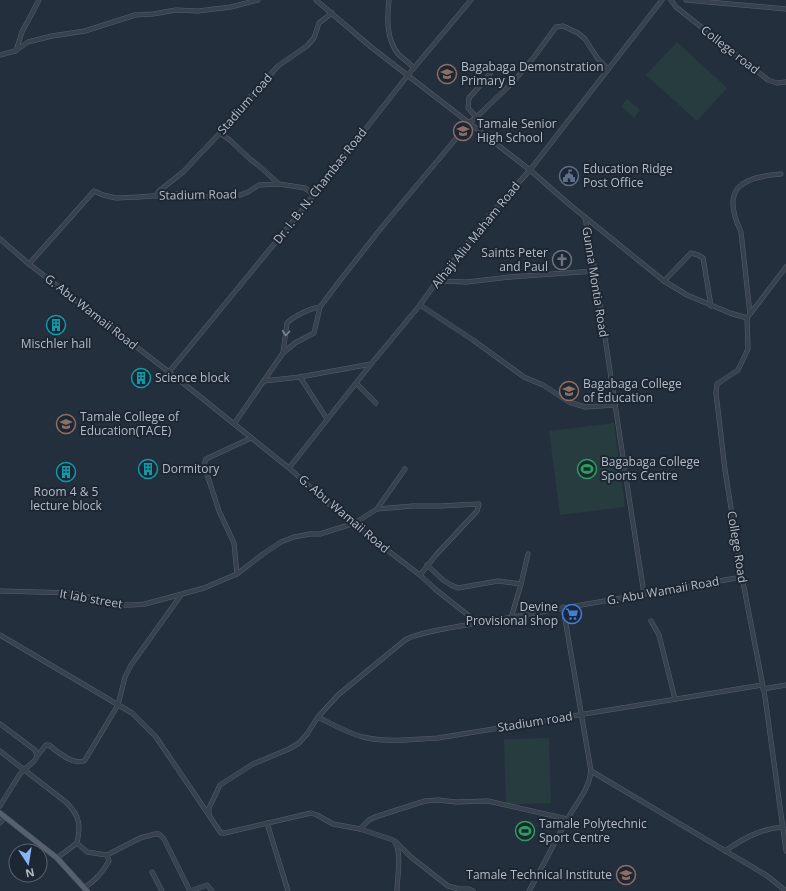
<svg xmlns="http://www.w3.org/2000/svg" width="786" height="891" viewBox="0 0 786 891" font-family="'Open Sans',sans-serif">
<rect width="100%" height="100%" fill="#242f3e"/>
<g fill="#263c3f">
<polygon points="677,42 727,88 697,121 646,75"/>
<polygon points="627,99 640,110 634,118 621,106"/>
<polygon points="614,423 625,507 560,515 549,431"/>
<polygon points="549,738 551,803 506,805 504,739"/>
</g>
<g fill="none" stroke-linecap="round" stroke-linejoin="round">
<g stroke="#565f6c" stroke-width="5">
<g id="minor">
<polyline points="316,0 371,47 530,170 570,205 664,281 687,295 730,313 747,318"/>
<path d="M389,0C387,18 386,40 399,55C404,59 409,63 414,68"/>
<polyline points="671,0 676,7 768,80 777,83 786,82"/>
<polyline points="686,0 786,9"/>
<polyline points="16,51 22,32 39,0"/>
<polyline points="0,55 15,51 28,42 52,36 85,31 135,15 153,14 176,10 198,11 231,7 258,0"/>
<polyline points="476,117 468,108 469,98 490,74"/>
<polyline points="220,133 231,141 250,159 258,165 279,184 305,188 314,195"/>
<polyline points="156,196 159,191 183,172 220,133 249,98 278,66 307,46 314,38 319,23 332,13"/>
<polyline points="585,218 595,271 630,504 644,594"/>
<polyline points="0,239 29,264 178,379 289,468 337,511 355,523 366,534 420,575 435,589 478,623 742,577"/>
<polyline points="29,264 94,191 103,195 116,198 139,197 178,194 211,197 240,195 248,192 259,185 279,184"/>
<polyline points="786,267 747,318 748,349 738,370 717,384 716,393 725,470 742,577 765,697 786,851"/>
<polyline points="437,281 467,282 510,277 595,271"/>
<polyline points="664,281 691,253 698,255 703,258 711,306"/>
<polyline points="420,305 473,340 524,377 543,385 569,402 585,407 615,405"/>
<path d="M750,314L741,232C721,190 739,177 781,174"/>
<path d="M283,353L287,323C294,316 311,308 320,307"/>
<polyline points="169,372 298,215 408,75 471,0"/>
<polyline points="300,377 327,419"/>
<polyline points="264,381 300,377 371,364"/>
<polyline points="357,384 376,403"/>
<polyline points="234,424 283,353 295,343 314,333 320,307 338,283 382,227 469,123 482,112 514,81 534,57 556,27 563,26 578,33 585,39 598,59 608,69"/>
<polyline points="289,468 371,364 420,305 437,281 488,217 530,170 662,0"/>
<polyline points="377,509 413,506 440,506 479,504 477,511 436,555 420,575"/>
<polyline points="427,565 443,580 451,585 458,588 498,581 521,584 511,618"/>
<polyline points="237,574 234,543 219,511 204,465 206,459 251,438"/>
<polyline points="521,584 528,554"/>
<polyline points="0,591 73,593 120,605 132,605 145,604 204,588 237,574 263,554 281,542 294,537 310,534 320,534 355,523 377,509 405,469"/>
<polyline points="651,621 659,635 675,699"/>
<path d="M0,635L132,713L156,737L221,833H225L311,813L317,815L333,824L360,829L393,840C403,849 397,877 397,891"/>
<polyline points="763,689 786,685"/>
<path d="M318,717C332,724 347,733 363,737C387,743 414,739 438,738L762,685"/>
<polyline points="0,724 35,750 37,756 35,760 20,774 0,806"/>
<path d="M0,751L67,803C80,817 81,825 77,843"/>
<path d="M37,756L46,745H49C56,751 76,767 85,760L118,705L125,677L131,665L181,595"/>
<polyline points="591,771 766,875 786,891"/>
<path d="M209,815V808L220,785L253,764L289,749L299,743L307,734L318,717L338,695L405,640C421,631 458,627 478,623"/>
<polyline points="0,823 5,817"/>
<polyline points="267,823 288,891"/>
<polyline points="360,829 369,820 375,817 425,801 438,800 456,802 488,801 567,819"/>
<polyline points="396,842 411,857 448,886 459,889 469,889 473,891"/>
<path d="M725,851C744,838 760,829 783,827"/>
<polyline points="57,858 77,843 87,852 107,855 140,838 155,834 159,834 164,839 190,891"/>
<polyline points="152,872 162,891"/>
<path d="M84,888C96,880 102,873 109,861L107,855"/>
<polyline points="190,891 207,885 212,891"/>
<path d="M529,891C542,868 554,843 567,820C576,803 589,790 591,771L563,607"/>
</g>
</g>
<g stroke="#414a57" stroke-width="6">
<polyline id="major" points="0,813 57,858 87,891"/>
</g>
<use href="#minor" stroke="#38414e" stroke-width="4"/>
<use href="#major" stroke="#56606e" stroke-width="5"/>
</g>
<defs><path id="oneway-chevron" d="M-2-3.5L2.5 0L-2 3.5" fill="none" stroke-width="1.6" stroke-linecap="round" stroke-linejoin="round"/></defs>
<use stroke="#7c8592" href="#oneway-chevron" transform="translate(286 333) rotate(94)"/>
<defs>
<g id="school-ring" transform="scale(1)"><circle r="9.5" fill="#1d2633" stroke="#8d6e63" stroke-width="1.5"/><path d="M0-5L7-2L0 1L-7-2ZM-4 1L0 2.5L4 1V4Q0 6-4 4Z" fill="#8d6e63"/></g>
<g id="civic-ring" transform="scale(1)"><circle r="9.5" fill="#1d2633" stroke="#5c6f8a" stroke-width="1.5"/><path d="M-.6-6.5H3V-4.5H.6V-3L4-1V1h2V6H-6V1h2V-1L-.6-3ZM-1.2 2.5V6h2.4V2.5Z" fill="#5c6f8a"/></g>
<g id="church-ring" transform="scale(1)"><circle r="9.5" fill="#1d2633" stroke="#6b7280" stroke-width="1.5"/><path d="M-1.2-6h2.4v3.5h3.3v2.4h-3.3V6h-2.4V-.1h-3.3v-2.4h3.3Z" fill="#6b7280"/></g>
<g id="building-ring" transform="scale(1)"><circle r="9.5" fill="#1d2633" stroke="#0f9aa8" stroke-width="1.5"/><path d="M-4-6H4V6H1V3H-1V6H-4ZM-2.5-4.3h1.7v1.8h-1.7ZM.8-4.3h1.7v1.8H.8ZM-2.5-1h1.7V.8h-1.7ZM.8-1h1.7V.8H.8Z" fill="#0f9aa8"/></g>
<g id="university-ring" transform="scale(1)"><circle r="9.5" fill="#1d2633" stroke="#8d6e63" stroke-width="1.5"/><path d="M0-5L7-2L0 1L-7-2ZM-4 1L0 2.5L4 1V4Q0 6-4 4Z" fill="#8d6e63"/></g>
<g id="stadium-ring" transform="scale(1)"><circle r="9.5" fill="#1d2633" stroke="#2e9e5b" stroke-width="1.5"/><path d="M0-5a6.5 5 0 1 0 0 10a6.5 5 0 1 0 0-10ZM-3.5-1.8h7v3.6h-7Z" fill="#2e9e5b"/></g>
<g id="supermarket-ring" transform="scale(1)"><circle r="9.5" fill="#1d2633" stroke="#3f7fe0" stroke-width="1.5"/><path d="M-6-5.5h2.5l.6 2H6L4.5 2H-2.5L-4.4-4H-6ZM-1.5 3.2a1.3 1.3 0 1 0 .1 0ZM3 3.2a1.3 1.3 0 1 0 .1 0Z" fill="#3f7fe0"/></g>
</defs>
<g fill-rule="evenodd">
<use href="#school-ring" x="447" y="74"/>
<use href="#school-ring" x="463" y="131"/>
<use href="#civic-ring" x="569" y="176"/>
<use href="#church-ring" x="562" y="260"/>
<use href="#building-ring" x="56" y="325"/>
<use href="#building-ring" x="141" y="378"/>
<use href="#university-ring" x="569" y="391"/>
<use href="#university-ring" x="66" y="424"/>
<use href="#building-ring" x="148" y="469"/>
<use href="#stadium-ring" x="587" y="469"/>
<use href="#building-ring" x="66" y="472"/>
<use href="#supermarket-ring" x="572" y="614"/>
<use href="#stadium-ring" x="525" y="831"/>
<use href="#school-ring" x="626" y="875"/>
</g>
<g text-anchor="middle" stroke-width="4" stroke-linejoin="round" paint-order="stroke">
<g font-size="12" fill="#b4bcc9" stroke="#1d2633">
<text transform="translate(730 50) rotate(38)" y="4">College road</text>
<text transform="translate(245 104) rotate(-49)" y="4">Stadium road</text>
<text transform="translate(320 186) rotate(-52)" y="4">Dr. I. B. N. Chambas Road</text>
<text transform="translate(198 195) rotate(-1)" y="4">Stadium Road</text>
<text transform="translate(476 235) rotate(-51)" y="4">Alhaji Aliu Maham Road</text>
<text transform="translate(595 282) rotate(81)" y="4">Gunna Montia Road</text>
<text transform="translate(91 312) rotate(38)" y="4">G. Abu Wamaii Road</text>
<text transform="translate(344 514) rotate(40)" y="4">G. Abu Wamaii Road</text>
<text transform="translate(737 547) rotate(81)" y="4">College Road</text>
<text transform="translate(663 591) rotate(-10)" y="4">G. Abu Wamaii Road</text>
<text transform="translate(91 599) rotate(10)" y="4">It lab street</text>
<text transform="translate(535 722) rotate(-9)" y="4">Stadium road</text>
</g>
<g font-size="12" fill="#b4bcc9" stroke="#1d2633" text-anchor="start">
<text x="461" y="71">Bagabaga Demonstration<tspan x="461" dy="14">Primary B</tspan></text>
<text x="477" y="128">Tamale Senior<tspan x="477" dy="14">High School</tspan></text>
<text x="583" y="173">Education Ridge<tspan x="583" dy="14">Post Office</tspan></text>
<text x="548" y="257" text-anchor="end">Saints Peter<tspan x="548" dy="14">and Paul</tspan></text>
<text x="56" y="348" text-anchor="middle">Mischler hall</text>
<text x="155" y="382">Science block</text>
<text x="583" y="388">Bagabaga College<tspan x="583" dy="14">of Education</tspan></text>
<text x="80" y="421">Tamale College of<tspan x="80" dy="14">Education(TACE)</tspan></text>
<text x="601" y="466">Bagabaga College<tspan x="601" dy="14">Sports Centre</tspan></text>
<text x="162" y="473">Dormitory</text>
<text x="66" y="496" text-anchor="middle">Room 4 &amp; 5<tspan x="66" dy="14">lecture block</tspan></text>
<text x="558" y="611" text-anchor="end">Devine<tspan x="558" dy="14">Provisional shop</tspan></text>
<text x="539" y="828">Tamale Polytechnic<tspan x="539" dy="14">Sport Centre</tspan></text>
<text x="612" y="879" text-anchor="end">Tamale Technical Institute</text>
</g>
</g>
<g transform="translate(28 863) rotate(168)"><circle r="19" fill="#1d2633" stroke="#59626f"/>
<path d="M0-3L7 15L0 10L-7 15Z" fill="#8ab4f8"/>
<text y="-6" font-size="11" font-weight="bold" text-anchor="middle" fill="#b4bcc9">N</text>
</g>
</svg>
